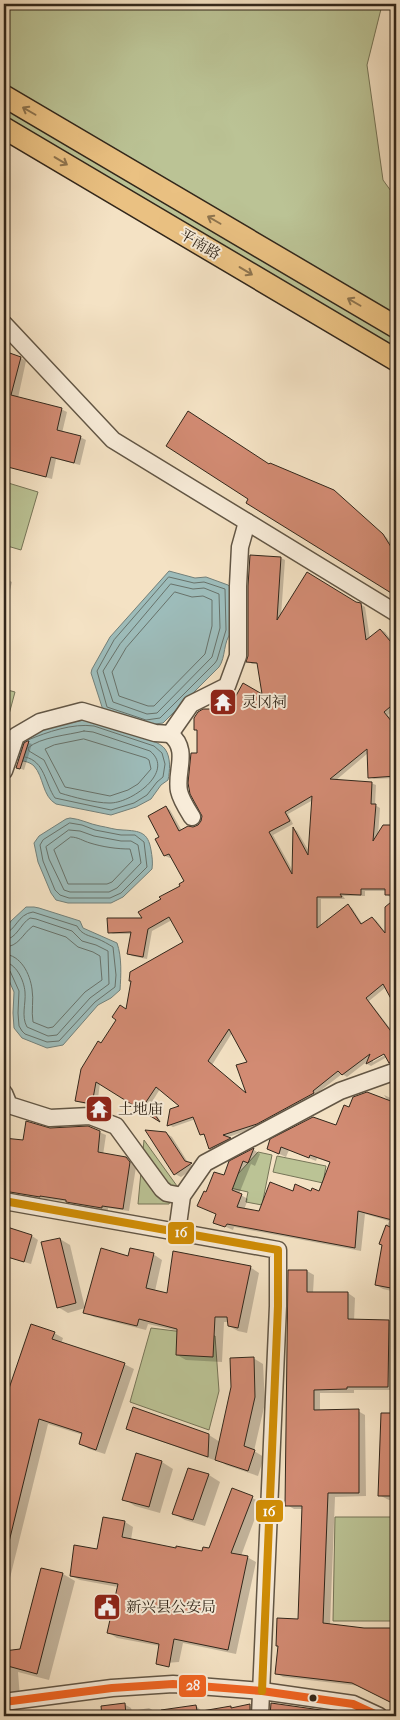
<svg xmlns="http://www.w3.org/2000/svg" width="400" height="1720" viewBox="0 0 400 1720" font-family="'IM FELL French Canon','Noto Serif SC',serif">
<rect width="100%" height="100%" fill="#f4e2c4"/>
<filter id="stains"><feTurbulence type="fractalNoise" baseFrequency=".004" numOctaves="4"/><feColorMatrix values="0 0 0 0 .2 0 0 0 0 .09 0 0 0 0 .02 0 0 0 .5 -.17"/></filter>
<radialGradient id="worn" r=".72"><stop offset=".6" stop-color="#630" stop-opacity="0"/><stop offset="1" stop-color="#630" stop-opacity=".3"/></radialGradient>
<g fill="#bbc395" stroke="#767558">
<polygon points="4,4 386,4 382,5 367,65 383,180 396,198 396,360 4,128"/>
<polygon points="5,482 38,492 21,550 4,545"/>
<polygon points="4,689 15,692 4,733"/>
<polygon points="144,1140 177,1186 169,1204 138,1204"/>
<polygon points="258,1152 272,1155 262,1205 246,1202 248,1192 226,1187"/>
<polygon points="277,1156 326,1166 323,1183 273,1172"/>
<polygon points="151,1328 215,1336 219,1391 209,1430 130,1402"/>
<polygon points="335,1517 396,1517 396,1621 333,1621"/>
</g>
<g fill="#9dbcba" stroke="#72807a">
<path d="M169,571L195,578L206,577L228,585L230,587L231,633C223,642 226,657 219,667L163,723L146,725L103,710L91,673L92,669L110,637Z"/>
<path d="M84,720C100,725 157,737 165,749C171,757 170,771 168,780L161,785L151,799L136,807L111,815L56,804C42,796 44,777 34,766C29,761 21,761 15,759L23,737L48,727Z"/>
<path d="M70,818C81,819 89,824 100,826C107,827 115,830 123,830C140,831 148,832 151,850C152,856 153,862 152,869L123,897L111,903H68L56,900L51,893L38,862L34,843L39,836L66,819Z"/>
<path d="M26,907H34L39,908L80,921L83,928L117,943C122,957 121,975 120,990L111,998L98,1005L63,1045L47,1048L22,1038L14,1028L13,1013L14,992L4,969V932L11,921Z"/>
</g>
<g fill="#0003" fill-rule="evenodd">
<polygon points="4,353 19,357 26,361 18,398 61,409 67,412 62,433 80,437 86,440 80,465 56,459 52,479 8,467 4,486"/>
<polygon points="269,466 338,494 387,538 396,552 396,594 247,502"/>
<path d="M281,558L285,560L281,616L356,604H360L365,607L370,639L381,630L385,632L396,646V698L392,701L396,708L388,715L396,726V778L374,779L369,777L368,753L335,781L371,783L376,785L375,805L380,808L378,836L384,826H396V897H390L386,894V891H365V896H343L345,899H321V927L348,906L352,908L363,925L372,918L376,920L386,933V907L396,899V1005L386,987L369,1001L396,1036V1064L390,1062L387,1057L371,1066L367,1064L369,1060L347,1077L342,1074L316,1094L318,1096L262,1125L226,1138L233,1141L215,1151L210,1148L206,1136L201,1134L196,1119L173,1127L169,1125L182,1106L160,1089L150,1105L161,1122L100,1083L97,1106L81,1103L77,1101L102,1045L127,1011L185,943L172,920L152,931L147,959L132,956L128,953L132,934H113L109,932L144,919L186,881L172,857L170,858L165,856L157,840L161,837L166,807L170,810L182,831L197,827L202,822L198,731L195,729L212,711L264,697L259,664H252L248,661ZM313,800L310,853L297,831L294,829V873L273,835L293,824L288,814ZM232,1033L248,1063V1095L212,1065ZM389,1050L390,1052L373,1062V1059Z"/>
<polygon points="4,578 12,582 4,615"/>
<polygon points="29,743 32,744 24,770 17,767 25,744"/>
<polygon points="384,1095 393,1099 394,1095 396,1096 396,1292 383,1289 376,1285 384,1246 380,1243 389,1221 365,1214 361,1251 234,1227 233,1230 215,1222 218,1214 199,1206 207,1193 225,1177 230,1162 254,1150 260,1154 255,1166 251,1164 239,1194 248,1199 244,1210 260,1212 293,1192 320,1192 331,1163 317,1158 316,1161 289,1150 286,1157 268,1149 337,1126 350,1109 388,1101"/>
<polygon points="50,1129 99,1132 106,1135 103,1155 126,1158 132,1162 136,1167 129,1211 108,1208 108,1211 73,1205 68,1202 4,1193 4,1140 24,1142"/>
<polygon points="166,1133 172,1137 189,1164 196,1167 181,1177 175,1174"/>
<polygon points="4,1227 32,1236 38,1240 31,1264 4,1256"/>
<polygon points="60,1239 70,1245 85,1308 68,1313 58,1307"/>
<polygon points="153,1254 162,1260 155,1291 168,1294 250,1267 259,1273 247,1333 238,1331 229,1326 229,1322 224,1322 222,1362 186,1360 177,1355 178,1331 148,1324 146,1330 94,1317 85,1312 129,1257"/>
<polygon points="307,1271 314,1275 313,1293 348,1293 355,1298 354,1321 389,1321 396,1324 396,1390 354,1390 354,1393 320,1393 320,1411 358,1411 365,1415 366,1496 335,1497 330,1625 364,1629 396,1628 396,1704 360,1686 283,1677 276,1673 279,1647 277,1646 300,1620 304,1509 294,1509 287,1505"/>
<polygon points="32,1325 54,1333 63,1338 61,1344 124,1364 134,1369 105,1454 89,1449 80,1443 83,1435 48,1424 9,1582 4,1580 4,1425 7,1412 4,1410 4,1407"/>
<polygon points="253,1358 263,1364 265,1403 254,1451 264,1457 258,1476 226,1465 217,1459 217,1461 137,1433 128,1428 209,1435 220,1442 233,1388"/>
<polygon points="382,1414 396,1414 396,1501 389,1500 379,1495"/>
<polygon points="162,1462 173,1469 160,1513 135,1506 124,1499"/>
<polygon points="189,1470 209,1475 220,1482 205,1526 185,1520 174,1514"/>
<polygon points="233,1490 261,1502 241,1556 247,1557 256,1562 236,1654 183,1643 179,1662 166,1663 160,1646 117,1638 109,1633 118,1587 80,1580 71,1576 98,1550 125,1522 133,1527 131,1540 177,1549 203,1552 210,1550"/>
<polygon points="42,1569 63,1574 75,1581 49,1680 18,1672 20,1698 4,1699 4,1652 21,1651"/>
<polygon points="124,1704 131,1708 132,1711 149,1708 156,1712 156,1716 103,1716 102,1707"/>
<polygon points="272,1705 350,1715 353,1716 271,1716"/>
<polygon points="196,1706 203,1712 231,1707 234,1709 250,1706 257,1710 257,1716 179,1716 178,1709"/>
</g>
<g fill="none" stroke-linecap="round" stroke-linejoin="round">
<g stroke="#68726a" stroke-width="1">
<polygon points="169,577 194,583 204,582 225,589 226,630 217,660 215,663 160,718 146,720 107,707 97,671 114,640"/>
<polygon points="171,584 193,589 204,588 219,594 220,628 212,657 157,713 147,714 113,702 103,671 120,644"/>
<polygon points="175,592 192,597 203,596 212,600 212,626 205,654 154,706 148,706 119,696 112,672 126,648"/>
<path d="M84,731L93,732L150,751C176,772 130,804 109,803C95,803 73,797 60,793L44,760L29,751L28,748C40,737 69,735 84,731Z"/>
<polygon points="84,739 146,758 149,760 151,769 138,784 128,790 110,796 65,787 45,749 54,745"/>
<path d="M25,757C45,761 45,784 55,798L111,810L134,803L147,795L157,782L163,777L165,764L162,753L154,746L94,726C73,723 47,732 28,740"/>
<polygon points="70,823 82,825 95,830 121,835 135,835 144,842 147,867 121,893 110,898 69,898 60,895 55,890 43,861 40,845 43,840"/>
<polygon points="69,830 80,831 94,836 121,841 131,841 138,845 141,863 117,888 109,892 70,892 64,890 49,859 46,847"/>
<path d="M71,837C78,837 83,841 90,843C103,847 117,849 130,849L133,860L112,882L107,884H68L54,850Z"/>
<path d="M4,933C16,932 17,914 33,912L77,926C82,935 88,935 98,939C103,941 108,944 113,947L116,975L115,987L95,1002L59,1041L47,1042L25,1034L22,1031L19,1026L18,1013L19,991L10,971L4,968"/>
<path d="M4,940C17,939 20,924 30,918L36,919L72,931L82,941L96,945L108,951L109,984L90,998L57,1035L48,1036L27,1027C21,1016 26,1004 25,992C24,980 16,963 4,962"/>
<path d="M4,947C19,947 22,934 33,926L66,937L78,947L93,952L100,956L102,980L85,992L53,1027L48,1028L33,1022C31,1011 34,1000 32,989C30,974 21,955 4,954"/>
</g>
</g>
<g fill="#d28b73" stroke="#32271b" fill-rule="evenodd">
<polygon points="4,351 21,357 11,395 62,408 57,430 81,436 74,463 51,457 46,477 4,466"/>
<polygon points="188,411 269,464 270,463 334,490 383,534 396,555 396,596 246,503 248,499 166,446"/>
<path d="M250,555L281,557L277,620L307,572L356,602L361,603L366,640L380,629L396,648V702L384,712L396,727V776L368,778L367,749L330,779L372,782L371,804H376L373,841L383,825H396V895H385V889H361V895L340,894L342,897H317V928L348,904L361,924L372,917L385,933V907L396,898V1008L383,984L366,998L396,1038V1061L389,1063L384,1054L366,1064L370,1054L342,1075L338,1071L313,1091L314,1093L257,1124L223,1135L231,1138L209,1149L204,1134L200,1135L193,1117L167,1126L170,1109L179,1106L156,1087L146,1102L160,1122L96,1082L92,1104L75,1101L81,1069L98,1041L101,1043L116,1020L112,1017L120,1005L126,1009L131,981H129L130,972L183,942L169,917L148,929L143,957L127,954L131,932L108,933L107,918H142L138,912L161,899L159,897L180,886L179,884L184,881L169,854L164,856L155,839L159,837L148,816L166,806L179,831L188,826L193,827L198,825L201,821L202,816L190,794L188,783L191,753H197V730H194V718L198,712L203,709H211L216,703L225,698L232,703L243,683L262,694L257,663L246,662L248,656V586ZM312,796L308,855L293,827L292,874L269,832L290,821L285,812ZM229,1029L247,1062L236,1065L246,1093L208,1061Z"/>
<polygon points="27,741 29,741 20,769 16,768 24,743"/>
<polygon points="367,1092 396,1103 396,1204 392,1220 358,1211 355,1248 227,1224 225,1227 213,1223 216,1214 197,1206 204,1191 206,1192 214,1172 224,1175 229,1161 254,1148 248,1163 243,1161 232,1190 242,1194 237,1207 259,1211 270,1182 293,1191 295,1184 311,1191 312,1188 319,1191 330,1162 310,1155 309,1158 281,1147 279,1154 267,1149 270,1139 313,1117 336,1125 344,1105 349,1107 353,1097"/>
<polygon points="26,1121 50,1128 88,1126 100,1131 98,1152 126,1157 130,1162 123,1209 102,1206 102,1208 66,1202 66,1200 40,1196 40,1197 4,1191 4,1138 23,1140"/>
<polygon points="145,1130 166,1132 185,1161 192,1163 174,1175"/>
<polygon points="386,1225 396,1230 396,1289 375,1285 382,1245 379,1244"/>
<polygon points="4,1226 32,1235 24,1262 4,1256"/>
<polygon points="60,1238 76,1303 57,1308 41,1242"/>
<polygon points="101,1248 128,1256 130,1248 154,1253 146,1288 167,1293 173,1251 251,1266 238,1328 228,1326 227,1317 215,1317 213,1357 176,1355 177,1329 139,1319 137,1326 83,1313"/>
<polygon points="288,1270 307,1270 307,1292 348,1292 348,1319 389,1320 388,1387 347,1387 347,1389 314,1390 314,1410 359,1409 359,1493 328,1493 323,1623 364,1628 396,1628 396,1705 352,1683 275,1674 278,1646 276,1646 277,1618 298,1619 302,1506 285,1506"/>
<polygon points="31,1324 55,1332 52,1339 125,1363 96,1450 79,1444 82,1433 39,1419 8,1546 4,1546 4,1403"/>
<polygon points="254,1357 255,1397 244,1446 255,1450 248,1471 215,1460 231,1387 230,1358"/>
<polygon points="133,1407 209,1434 208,1457 126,1429"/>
<polygon points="381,1413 396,1413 396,1496 378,1496"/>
<polygon points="136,1453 162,1461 149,1507 122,1500"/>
<polygon points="188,1468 209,1474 193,1520 172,1514"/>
<polygon points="232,1488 253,1496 231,1553 248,1556 228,1650 174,1639 169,1667 156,1664 159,1644 107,1633 118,1584 70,1576 74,1545 97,1549 103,1517 125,1521 122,1537 176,1548 176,1546 202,1551 203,1547 209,1548"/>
<polygon points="41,1568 63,1573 37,1674 4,1665 4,1651 20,1649"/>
<polygon points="125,1703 126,1716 102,1716 101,1706"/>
<polygon points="271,1703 335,1712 335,1716 270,1716"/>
<polygon points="250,1704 250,1716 202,1716 202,1711 231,1706 231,1708"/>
<polygon points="196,1705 198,1716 162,1716 161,1710"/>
</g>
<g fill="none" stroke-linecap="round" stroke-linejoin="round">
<g stroke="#625645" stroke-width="19">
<g id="minor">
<polyline points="4,324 113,440 396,613"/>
<path d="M170,734C190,750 175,771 179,791C181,800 187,809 192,817"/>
<polyline points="4,771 16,736 40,722 82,711 155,733 170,734 191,704 227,686 238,656 238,586 240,547 247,522"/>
<polyline points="4,1093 9,1105 50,1118 90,1116 116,1126 162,1189 167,1193 182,1196"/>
<polyline points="4,1201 278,1250 278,1306 260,1716"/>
<polyline points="177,1232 182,1196 205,1163 340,1091 396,1071"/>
<polyline points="4,1702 112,1688 173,1684 262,1691 353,1704 379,1716"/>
</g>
</g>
<g stroke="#32271b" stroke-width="24">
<g id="major">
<polyline points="4,96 396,327"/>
<polyline points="4,128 396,360"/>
</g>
</g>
<use href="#minor" stroke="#f8ecd9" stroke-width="16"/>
<use href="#major" stroke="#eac182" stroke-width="21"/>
<g stroke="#f8ecd9" stroke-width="11">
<polyline id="bus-1" points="4,1702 112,1688 173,1684 262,1691 353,1704 379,1716"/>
</g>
<g stroke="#f8ecd9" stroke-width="11">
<polyline id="bus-2" points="4,1201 278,1250 278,1306 262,1691"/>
</g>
<use href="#bus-1" stroke="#f26522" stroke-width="8"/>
<use href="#bus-2" stroke="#d08d05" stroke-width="8"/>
</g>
<defs><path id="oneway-shaft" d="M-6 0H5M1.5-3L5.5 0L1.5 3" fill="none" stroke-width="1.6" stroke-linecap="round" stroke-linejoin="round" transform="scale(1.25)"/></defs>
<g stroke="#8e744e">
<use href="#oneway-shaft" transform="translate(29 111) rotate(-150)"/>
<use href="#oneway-shaft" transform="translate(61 161) rotate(31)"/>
<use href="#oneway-shaft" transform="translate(214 220) rotate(-150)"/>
<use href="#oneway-shaft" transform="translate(246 271) rotate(31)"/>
<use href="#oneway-shaft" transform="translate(354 302) rotate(-150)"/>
</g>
<defs>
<g id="temple-square" transform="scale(1.4375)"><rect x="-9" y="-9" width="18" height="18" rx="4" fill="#8f2418" stroke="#f8ecd9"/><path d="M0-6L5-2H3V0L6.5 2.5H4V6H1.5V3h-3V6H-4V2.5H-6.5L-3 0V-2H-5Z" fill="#fff"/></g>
<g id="civic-square" transform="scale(1.4375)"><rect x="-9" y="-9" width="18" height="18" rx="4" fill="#8f2418" stroke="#f8ecd9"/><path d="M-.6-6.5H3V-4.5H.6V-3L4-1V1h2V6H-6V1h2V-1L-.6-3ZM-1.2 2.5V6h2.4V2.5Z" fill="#fff"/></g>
</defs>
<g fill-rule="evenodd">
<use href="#temple-square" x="223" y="702"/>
<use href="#temple-square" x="99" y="1109"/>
<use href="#civic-square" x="107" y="1607"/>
</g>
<circle fill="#32271b" stroke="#f8ecd9" stroke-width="2" cx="313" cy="1698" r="4.5"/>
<g text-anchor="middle" stroke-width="4" stroke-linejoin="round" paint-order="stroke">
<g font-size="15" fill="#32271b" stroke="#f8ecd9">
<text transform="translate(200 244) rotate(31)" y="5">平南路</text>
</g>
<g font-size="15" fill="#32271b" stroke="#f8ecd9" text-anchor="start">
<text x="242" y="707">灵冈祠</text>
<text x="118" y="1114">土地庙</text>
<text x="126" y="1612">新兴县公安局</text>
</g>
</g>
<g stroke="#f8ecd9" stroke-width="2">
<rect x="167" y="1221" width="28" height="24" rx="5" fill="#d08d05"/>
<rect x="255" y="1499" width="29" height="24" rx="5" fill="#d08d05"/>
<rect x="178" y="1674" width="29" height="24" rx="5" fill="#f26522"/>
</g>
<g font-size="14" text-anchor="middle" font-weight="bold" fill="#fff">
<text x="181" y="1237">16</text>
<text x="269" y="1516">16</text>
<text x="193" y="1690">28</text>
</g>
<rect width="400" height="1720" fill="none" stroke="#f4e2c4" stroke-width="20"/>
<rect x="5" y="5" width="390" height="1710" fill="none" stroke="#32271b" stroke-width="2.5"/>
<rect x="10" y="10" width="380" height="1700" fill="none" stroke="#32271b"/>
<rect width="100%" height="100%" filter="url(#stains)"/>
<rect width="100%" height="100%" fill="url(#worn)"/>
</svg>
